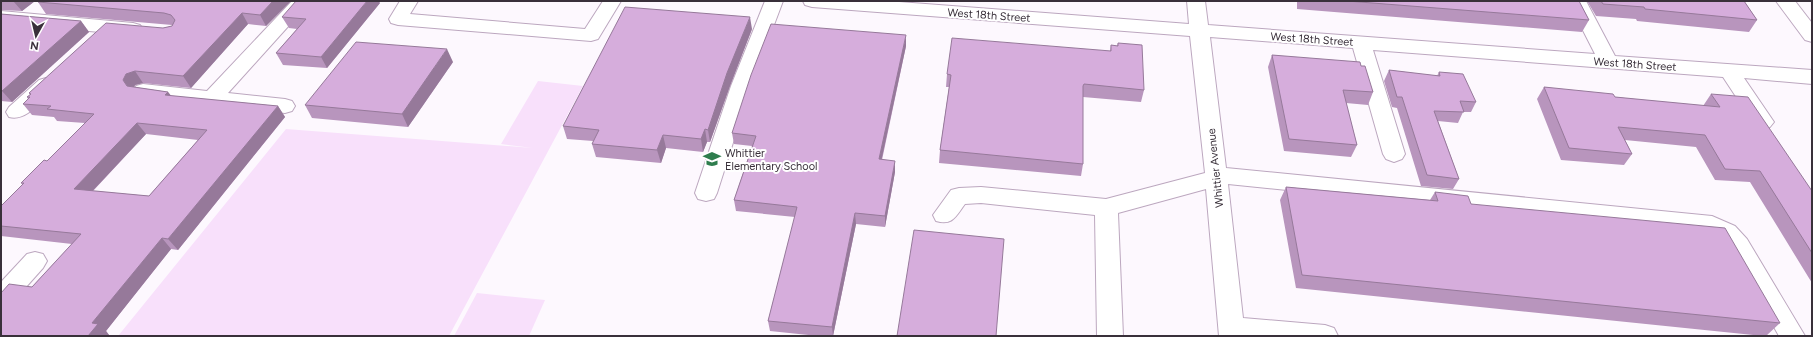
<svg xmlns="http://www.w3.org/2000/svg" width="1813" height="337" viewBox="0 0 1813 337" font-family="Figtree,sans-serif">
<rect width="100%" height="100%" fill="#fdf8fe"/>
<g fill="#f8e0fb">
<polygon points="538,81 583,86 449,336 118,336 286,129 533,148 501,144"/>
<polygon points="477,293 545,300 529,336 454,336"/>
</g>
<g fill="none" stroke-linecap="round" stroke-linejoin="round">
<g stroke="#bca7bf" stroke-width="2">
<g id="minor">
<polygon points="292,1 311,1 228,93 285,99 292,101 295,106 292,111 285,113 143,98 136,96 133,91 136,86 143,84 207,91"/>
<polygon points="400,1 418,1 410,14 585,29 603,1 621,1 598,39 591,41 398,25 391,23 389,19"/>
<polygon points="765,1 783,1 751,86 717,193 714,199 706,201 698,199 695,193 731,86"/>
<path d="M803,1H886L1189,24L1187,1H1205L1208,25L1595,54L1568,1H1586L1615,56L1812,70V84L1744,78L1774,122L1770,127L1763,129L1756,127L1723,77L1373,50L1405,154L1402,159L1394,162L1386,159L1383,154L1353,48L1210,37L1226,168L1712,216L1735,226L1747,239L1805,336H1779L1731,251L1719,238L1708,233L1228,184L1243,318L1325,325L1334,328L1338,336H1219L1206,189L1118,213L1123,336H1097L1095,215L981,203L965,204C956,216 953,226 936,221L933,215L951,190L959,188L981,187L1106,199L1205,173L1190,36L812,7L805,5Z"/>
<polygon points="1776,1 1795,1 1812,23 1812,42 1805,40"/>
<polygon points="1,11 133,23 140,25 143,29 140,33 133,35 1,23"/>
<path d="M46,78L53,80L56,85L53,90C41,101 26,122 9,117L6,112L9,107L39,80Z"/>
<polygon points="35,252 43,254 47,261 43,268 10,305 1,308 1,282 27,254"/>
</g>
</g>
<use href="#minor" fill="#fff" fill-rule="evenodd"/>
</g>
<g fill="#b895bd" fill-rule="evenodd">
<polygon points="1,1 35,1 22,11 1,10"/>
<path d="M39,1H291L266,26L248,24L191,88L143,83L135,85L134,87L168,92L171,96L278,106L285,117L178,250L171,249L106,331L109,335L108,336H1L32,287L72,244L1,236V206L23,185L21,183L47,161L85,123L57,121L54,117L32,115L23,104L28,99L27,97L30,95L29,93L163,28L172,26V25L46,14L38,2ZM146,134L198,140L149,196L93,191Z"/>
<polygon points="1297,1 1579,1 1589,20 1582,32 1297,9"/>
<polygon points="1587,1 1744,1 1757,20 1749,32 1637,21 1636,19 1596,16"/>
<polygon points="380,3 327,68 283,65 276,53 297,29 289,28 282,17"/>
<polygon points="1,14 81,21 89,32 12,102 1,101"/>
<polygon points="752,29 730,86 710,142 707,142 703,152 666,148 661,163 596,157 592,144 593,141 567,139 563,126"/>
<polygon points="1118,43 1144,90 1141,102 1083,97 1083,164 1081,176 939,163 940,150 949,87 946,87 947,74 1110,51 1111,45 1117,46"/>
<polygon points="906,46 882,160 895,172 885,227 856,224 833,336 818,336 770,331 768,321 795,217 736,211 734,200 752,146 734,144 732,133"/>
<polygon points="1272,55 1361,66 1373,92 1368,105 1346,103 1357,145 1351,157 1284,151 1268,67"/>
<polygon points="453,62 408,127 312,118 305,105"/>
<polygon points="1389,70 1437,76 1439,72 1476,102 1471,112 1463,112 1458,123 1438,121 1459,179 1453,189 1421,186 1397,108 1392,107 1384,81"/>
<polygon points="1544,87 1615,97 1703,106 1711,94 1812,191 1812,283 1750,182 1715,180 1696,147 1625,140 1632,154 1624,165 1561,160 1537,99"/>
<polygon points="1286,187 1430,200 1435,192 1471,204 1780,323 1766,336 1763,336 1296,288 1280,200"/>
</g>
<g fill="#96799a">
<polygon points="13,1 35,1 22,11"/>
<polygon points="273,1 291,1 266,26 260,15"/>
<polygon points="367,1 379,1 380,3 327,68 321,57"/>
<polygon points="242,13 248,24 191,88 183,76"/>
<polygon points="750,17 752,29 730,86 710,142 708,130 727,73"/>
<polygon points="81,21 89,32 12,102 2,91"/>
<polygon points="906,35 906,46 879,171 879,159"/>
<polygon points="447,49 453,62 408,127 402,114"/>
<polygon points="135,71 143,83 135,85 132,92 123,80 126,74"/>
<polygon points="168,92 177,103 165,95"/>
<polygon points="278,106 285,117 178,250 168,239"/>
<polygon points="137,123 146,134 84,200 74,189"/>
<polygon points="705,129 707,142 703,152 701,139"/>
<polygon points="663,135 666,148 661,163 657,150"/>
<polygon points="895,161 895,172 885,227 885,216"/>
<polygon points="855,213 856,224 833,336 832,327"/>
<polygon points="162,238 171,249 106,331 109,335 108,336 88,336 92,323"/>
</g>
<g fill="#d6addc" stroke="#96799a" fill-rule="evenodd">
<path d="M39,1H273L260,15L242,13L183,76L135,71L126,74L123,80L127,86L168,92L165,95L278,106L168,239L162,238L92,323L98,324L88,336H1V293L9,284L32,287L81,234L1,226V206L24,183H21L44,160L47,161L94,114L47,109L51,106L23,104L30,97H27L31,94L29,93L106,23L163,28L172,26L175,20L171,15L164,13L38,2ZM137,123L207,130L149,196L74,189Z"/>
<polygon points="296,1 367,1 321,57 276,53 306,19 282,17"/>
<polygon points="1347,1 1579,1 1589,20"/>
<polygon points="1601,1 1744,1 1757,20 1645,9 1644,7 1603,4"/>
<polygon points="625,7 750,17 727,73 708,130 705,129 701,139 663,135 657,150 592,144 599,130 563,126"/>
<polygon points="1,14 81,21 2,91 1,91"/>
<polygon points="771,24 906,35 879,159 895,161 885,216 855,213 832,327 768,321 797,207 734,200 756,136 732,133 751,75"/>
<polygon points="952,38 1111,51 1111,45 1118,46 1118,43 1142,45 1144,90 1084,84 1083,86 1083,164 940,150 951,75 947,74"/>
<polygon points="356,42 447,49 402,114 305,105"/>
<polygon points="1272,55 1360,62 1361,66 1365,66 1373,92 1343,90 1357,145 1289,139"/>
<polygon points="1389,70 1440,76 1439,72 1463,74 1476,102 1460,101 1464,112 1434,111 1459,179 1427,175 1402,97 1397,97"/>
<polygon points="1544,87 1613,94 1615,97 1720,107 1711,94 1748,97 1812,191 1812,253 1760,171 1725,169 1705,135 1618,127 1632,154 1569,148"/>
<polygon points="1286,187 1438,201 1435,192 1468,196 1471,204 1725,228 1780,323 1302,275"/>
<polygon points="914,230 1004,239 996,336 897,336"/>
</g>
<defs>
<g id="school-bare" transform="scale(1.38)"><path d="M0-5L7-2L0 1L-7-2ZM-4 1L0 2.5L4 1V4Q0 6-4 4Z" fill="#2e7d4d" stroke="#fff" stroke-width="2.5" paint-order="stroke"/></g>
</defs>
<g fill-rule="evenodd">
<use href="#school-bare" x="712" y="159"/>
</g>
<g text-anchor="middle" stroke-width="4" stroke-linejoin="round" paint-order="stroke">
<g font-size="11" fill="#39303a" stroke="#fff">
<text transform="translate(989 15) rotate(4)" y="4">West 18th Street</text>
<text transform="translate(1312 39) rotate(4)" y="4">West 18th Street</text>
<text transform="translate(1635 64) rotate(4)" y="4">West 18th Street</text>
<text transform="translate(1215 168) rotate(-96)" y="4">Whittier Avenue</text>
</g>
<g font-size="11" fill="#39303a" stroke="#fff" text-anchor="start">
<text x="725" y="157">Whittier<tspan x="725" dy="13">Elementary School</tspan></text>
</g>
</g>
<rect width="1813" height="337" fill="none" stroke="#39303a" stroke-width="4"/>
<g transform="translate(36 36) rotate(188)" stroke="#ffffff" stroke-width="3" paint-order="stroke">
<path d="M0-3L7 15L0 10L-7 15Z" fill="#39303a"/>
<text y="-6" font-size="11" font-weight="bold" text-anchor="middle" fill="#39303a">N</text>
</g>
</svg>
